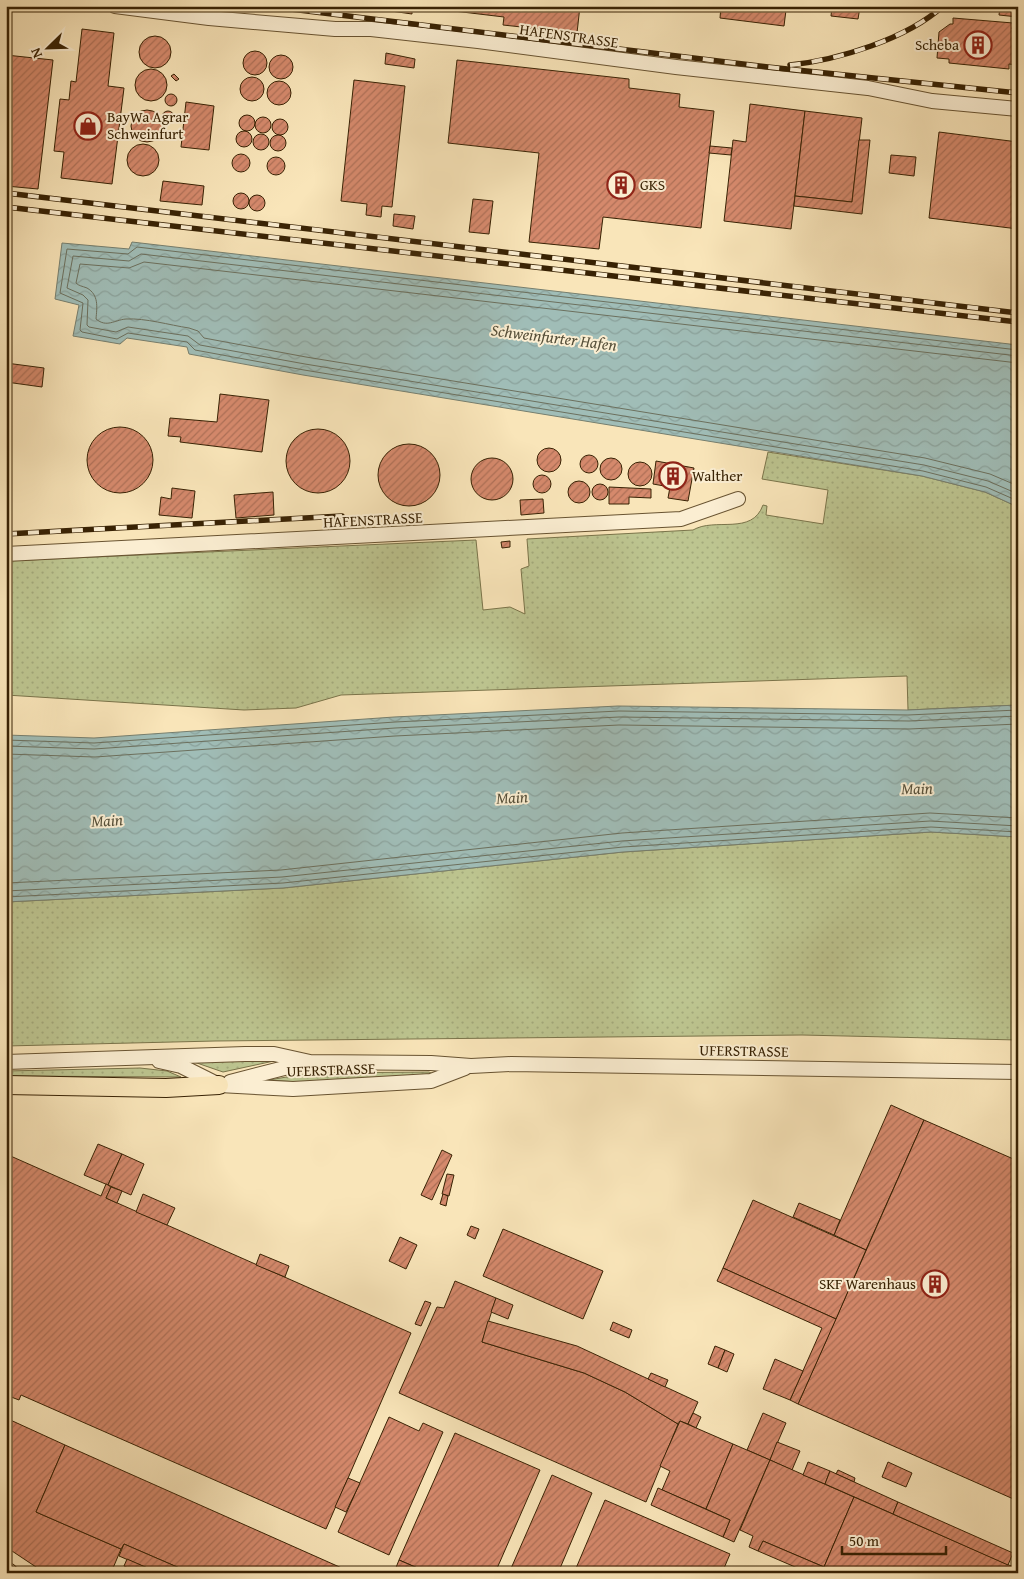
<svg xmlns="http://www.w3.org/2000/svg" width="1024" height="1579" viewBox="0 0 1024 1579" font-family="'Gentium Book Plus',serif">
<defs>
<pattern id="grass-dots" width="8" height="8" patternUnits="userSpaceOnUse" patternTransform="scale(1.25)"><rect width="8" height="8" fill="#bdc590"/><path d="M2 2h.1M6 6h.1" fill="none" stroke="#a3a97b" stroke-width="1.8" stroke-linecap="round"/></pattern>
<pattern id="water-waves" width="16" height="10" patternUnits="userSpaceOnUse" patternTransform="scale(1.25)"><rect width="16" height="10" fill="#a0bdb7"/><path d="M0 5q4-4 8 0t8 0" fill="none" stroke="#8ba29c"/></pattern>
<pattern id="building-hatch" width="6" height="6" patternUnits="userSpaceOnUse" patternTransform="scale(1.25)"><rect width="6" height="6" fill="#d5896c"/><path d="M-1 1l2-2M0 6l6-6M5 7l2-2" fill="none" stroke="#ae7057"/></pattern>
</defs>
<rect width="100%" height="100%" fill="#f9e5b9"/>
<filter id="stains"><feTurbulence type="fractalNoise" baseFrequency=".004" numOctaves="4"/><feColorMatrix values="0 0 0 0 .2 0 0 0 0 .09 0 0 0 0 .02 0 0 0 .5 -.17"/></filter>
<radialGradient id="worn" r=".72"><stop offset=".6" stop-color="#630" stop-opacity="0"/><stop offset="1" stop-color="#630" stop-opacity=".3"/></radialGradient>
<g fill="url(#grass-dots)" stroke="#7a744a">
<path d="M768,452L922,476L985,492L1018,507V705L908,710L907,676L341,695L296,708L244,710L6,695V561L476,540L483,610L510,607L525,614L521,569L529,566L527,539L693,530C715,517 752,536 763,505L767,506L766,515L823,524L828,490L762,479Z"/>
<polygon points="931,832 1018,837 1018,1040 802,1035 215,1041 6,1046 6,902 283,888 623,852"/>
<polygon points="272,1060 274,1061 223,1072 194,1062"/>
<polygon points="140,1068 167,1071 181,1077 6,1076 6,1071"/>
<polygon points="429,1072 433,1074 298,1082 269,1080 310,1073"/>
</g>
<g fill="url(#water-waves)" stroke="#767f6f">
<polygon points="132,242 1018,345 1018,507 985,492 922,476 303,375 189,354 187,347 127,338 120,344 73,336 79,305 55,299 62,243 129,249"/>
<polygon points="1018,705 1018,837 931,832 623,852 283,888 6,902 6,735 94,738 394,717 618,706 908,710"/>
</g>
<g fill="none" stroke-linecap="round" stroke-linejoin="round">
<g stroke="#6c705e" stroke-width="1">
<polyline points="1018,350 137,247 128,254 67,249 60,293 83,303 80,330 82,332 117,339 128,333 187,342 195,350 304,370 923,471 986,487 1018,501"/>
<polyline points="1018,356 141,254 129,261 73,256 67,288 83,295 88,300 87,325 89,327 116,332 128,327 188,336 200,345 305,364 924,465 988,481 1018,494"/>
<path d="M1018,363L144,262L129,268L80,264L76,283C79,286 82,286 87,288C99,295 97,307 96,319C107,328 114,320 126,319C146,318 169,325 189,328L198,331L204,338L306,357L925,458L990,474L1018,486"/>
<polyline points="6,740 94,743 395,722 619,711 908,715 1018,710"/>
<polyline points="6,746 94,749 395,728 619,717 909,721 1018,716"/>
<polyline points="6,754 95,757 395,736 619,725 909,729 1018,724"/>
<polyline points="6,883 281,870 622,833 930,813 1018,818"/>
<polyline points="6,891 282,877 622,841 930,821 1018,826"/>
<polyline points="6,897 283,883 623,847 931,827 1018,832"/>
</g>
</g>
<g fill="url(#building-hatch)" stroke="#382204">
<polygon points="356,6 580,6 577,33 503,25 504,17 412,6 412,14"/>
<polygon points="721,6 794,6 793,11 786,10 784,26 720,18"/>
<polygon points="832,6 860,7 858,19 831,16"/>
<polygon points="1000,6 1018,6 1018,17 999,15"/>
<polygon points="953,18 1013,23 1012,29 1018,29 1018,65 1009,64 1009,69 949,63 949,59 937,58 939,32 950,24 953,24"/>
<polygon points="82,29 114,33 108,86 124,88 112,184 61,178 64,152 54,151 60,99 69,100 71,81 76,82"/>
<circle cx="155" cy="52" r="16"/>
<circle cx="255" cy="63" r="12"/>
<polygon points="386,53 415,59 414,68 385,64"/>
<polygon points="6,55 53,60 38,189 6,186"/>
<circle cx="281" cy="67" r="12"/>
<polygon points="457,60 629,79 629,88 680,94 679,107 714,111 701,228 603,217 599,249 529,242 539,153 448,143"/>
<circle cx="151" cy="85" r="16"/>
<polygon points="174,74 179,79 176,81 171,76"/>
<circle cx="252" cy="89" r="12"/>
<polygon points="354,80 405,86 392,207 382,206 381,217 366,215 367,204 341,201"/>
<circle cx="279" cy="93" r="12"/>
<circle cx="171" cy="100" r="6"/>
<polygon points="186,102 214,106 209,150 181,147"/>
<polygon points="750,104 805,111 791,229 724,221 733,140 746,142"/>
<circle cx="147" cy="126" r="16"/>
<circle cx="168" cy="117" r="6"/>
<polygon points="805,111 862,118 852,202 795,196"/>
<circle cx="247" cy="123" r="8"/>
<circle cx="263" cy="125" r="8"/>
<circle cx="280" cy="127" r="8"/>
<circle cx="244" cy="139" r="8"/>
<polygon points="939,132 1018,142 1018,229 929,218"/>
<circle cx="261" cy="142" r="8"/>
<circle cx="278" cy="143" r="8"/>
<polygon points="859,140 870,140 862,214 794,206 795,196 852,202"/>
<circle cx="143" cy="160" r="16"/>
<polygon points="710,146 732,148 731,155 709,153"/>
<circle cx="241" cy="163" r="9"/>
<polygon points="891,155 916,157 914,176 889,173"/>
<circle cx="276" cy="166" r="9"/>
<polygon points="163,181 204,186 202,205 160,201"/>
<circle cx="241" cy="201" r="8"/>
<circle cx="257" cy="203" r="8"/>
<polygon points="473,199 493,201 489,234 469,232"/>
<polygon points="394,214 415,216 413,229 393,226"/>
<polygon points="6,363 44,368 42,387 6,382"/>
<polygon points="220,394 269,400 262,452 180,442 181,437 168,436 170,418 217,422"/>
<circle cx="120" cy="460" r="33"/>
<circle cx="318" cy="461" r="32"/>
<circle cx="409" cy="475" r="31"/>
<circle cx="549" cy="460" r="12"/>
<circle cx="589" cy="464" r="9"/>
<circle cx="611" cy="469" r="11"/>
<circle cx="492" cy="479" r="21"/>
<polygon points="656,461 694,468 688,501 668,498 670,487 653,484"/>
<circle cx="640" cy="474" r="12"/>
<circle cx="542" cy="484" r="9"/>
<circle cx="579" cy="492" r="11"/>
<circle cx="600" cy="492" r="8"/>
<polygon points="609,487 651,489 651,498 629,497 629,504 609,504"/>
<polygon points="172,488 195,491 192,518 159,515 161,497 171,499"/>
<polygon points="273,492 274,515 236,518 234,495"/>
<polygon points="543,499 544,513 521,515 520,500"/>
<polygon points="510,541 510,547 502,548 501,542"/>
<polygon points="891,1105 924,1120 866,1250 834,1235"/>
<polygon points="924,1120 1018,1161 1018,1501 798,1404"/>
<polygon points="98,1144 122,1154 108,1185 84,1175"/>
<polygon points="442,1150 452,1155 432,1200 421,1195"/>
<polygon points="6,1154 101,1196 106,1184 108,1185 111,1187 106,1198 411,1333 326,1529 21,1395 19,1400 6,1395"/>
<polygon points="122,1154 144,1164 131,1195 108,1185"/>
<polygon points="447,1174 454,1175 449,1196 442,1194"/>
<polygon points="111,1187 122,1191 117,1203 106,1198"/>
<polygon points="143,1194 175,1208 167,1225 136,1212"/>
<polygon points="443,1194 448,1196 446,1206 440,1204"/>
<polygon points="753,1200 866,1250 836,1319 723,1268"/>
<polygon points="799,1203 840,1220 834,1235 793,1217"/>
<polygon points="471,1226 479,1229 475,1239 467,1235"/>
<polygon points="503,1229 603,1271 583,1319 483,1276"/>
<polygon points="400,1237 417,1245 406,1269 389,1261"/>
<polygon points="260,1254 289,1266 285,1277 256,1265"/>
<polygon points="723,1268 836,1319 798,1404 790,1400 822,1328 717,1281"/>
<polygon points="455,1281 496,1298 482,1342 584,1373 625,1392 678,1424 646,1502 399,1393 437,1307 444,1308"/>
<polygon points="496,1298 513,1305 508,1319 491,1312"/>
<polygon points="425,1301 431,1303 421,1326 415,1324"/>
<polygon points="488,1321 577,1346 698,1402 688,1424 680,1421 678,1424 625,1392 584,1373 482,1342"/>
<polygon points="613,1322 632,1330 629,1338 610,1330"/>
<polygon points="715,1346 725,1350 718,1368 708,1364"/>
<polygon points="725,1350 734,1354 727,1372 718,1368"/>
<polygon points="775,1359 803,1371 790,1400 763,1389"/>
<polygon points="651,1373 668,1380 665,1387 648,1379"/>
<polygon points="693,1413 701,1417 696,1428 688,1424"/>
<polygon points="763,1413 786,1423 770,1460 747,1450"/>
<polygon points="389,1417 419,1431 423,1423 443,1432 389,1555 338,1532"/>
<polygon points="6,1418 65,1445 36,1512 121,1549 111,1573 45,1573 6,1547"/>
<polygon points="680,1421 733,1444 706,1509 662,1490 670,1471 660,1466"/>
<polygon points="455,1433 540,1470 495,1573 429,1573 399,1560"/>
<polygon points="777,1442 800,1451 792,1470 770,1460"/>
<polygon points="733,1444 770,1460 734,1542 723,1537 730,1520 706,1509"/>
<polygon points="65,1445 353,1573 191,1573 124,1544 121,1549 36,1512"/>
<polygon points="770,1460 854,1497 824,1567 763,1541 758,1551 749,1547 753,1536 740,1530"/>
<polygon points="808,1462 830,1471 825,1484 803,1475"/>
<polygon points="888,1462 912,1473 906,1487 882,1477"/>
<polygon points="838,1470 855,1478 854,1482 836,1474"/>
<polygon points="830,1471 898,1502 893,1514 825,1484"/>
<polygon points="552,1475 592,1493 558,1573 509,1573"/>
<polygon points="348,1478 360,1483 346,1512 335,1507"/>
<polygon points="658,1488 730,1520 723,1537 651,1505"/>
<polygon points="854,1497 1018,1569 1018,1573 837,1573 824,1567"/>
<polygon points="605,1500 730,1554 722,1573 574,1573"/>
<polygon points="898,1502 1013,1553 1008,1565 893,1514"/>
<polygon points="763,1541 824,1567 837,1573 809,1573 758,1551"/>
<polygon points="124,1544 191,1573 159,1573 119,1556"/>
<polygon points="127,1559 159,1573 139,1573 124,1566"/>
<polygon points="399,1560 429,1573 401,1573 395,1570"/>
</g>
<g fill="none" stroke-linecap="round" stroke-linejoin="round">
<g stroke="#685331" stroke-width="16">
<g id="minor">
<polyline points="115,6 209,18 335,29 371,29 478,41 676,67 868,88 932,101 1018,109"/>
<polyline points="6,554 681,519 738,499"/>
<polyline points="159,1061 181,1066 219,1085 293,1089 431,1081 465,1068"/>
<polyline points="6,1062 245,1054 274,1054 310,1062 431,1063 471,1066 511,1064 1018,1072"/>
<polyline points="230,1082 304,1063"/>
</g>
</g>
<g stroke="#382204" stroke-width="20">
<g id="major">
<polyline points="6,1085 166,1088 219,1085"/>
<polyline points="6,1571 9,1573"/>
</g>
</g>
<use href="#minor" stroke="#fbeed2" stroke-width="14"/>
<use href="#major" stroke="#f9e5b9" stroke-width="18"/>
<g stroke="#382204" stroke-width="5.5">
<g id="rail">
<polyline points="266,6 768,67 1018,93"/>
<path d="M790,65C838,60 907,39 943,6"/>
<polyline points="6,193 1018,313"/>
<polyline points="6,207 1018,322"/>
<polyline points="6,534 342,516"/>
</g>
</g>
<use href="#rail" stroke="#fbeed2" stroke-width="4" stroke-dasharray="11" stroke-linecap="butt"/>
</g>
<defs>
<g id="building-ring" transform="scale(1.4375)"><circle r="9.5" fill="#fbeed2" stroke="#8f2418" stroke-width="1.5"/><path d="M-4-6H4V6H1V3H-1V6H-4ZM-2.5-4.3h1.7v1.8h-1.7ZM.8-4.3h1.7v1.8H.8ZM-2.5-1h1.7V.8h-1.7ZM.8-1h1.7V.8H.8Z" fill="#8f2418"/></g>
<g id="shop-ring" transform="scale(1.4375)"><circle r="9.5" fill="#fbeed2" stroke="#8f2418" stroke-width="1.5"/><path d="M-5-2.5h2.3a2.7 3.5 0 0 1 5.4 0H5L5.5 6h-11ZM-1.5-2.5h3a1.5 2.3 0 0 0-3 0Z" fill="#8f2418"/></g>
</defs>
<g fill-rule="evenodd">
<use href="#building-ring" x="978" y="45"/>
<use href="#shop-ring" x="88" y="126"/>
<use href="#building-ring" x="621" y="185"/>
<use href="#building-ring" x="673" y="476"/>
<use href="#building-ring" x="935" y="1284"/>
</g>
<g text-anchor="middle" stroke-width="4" stroke-linejoin="round" paint-order="stroke">
<g font-size="15" fill="#382204" stroke="#fbeed2">
<text transform="translate(569 36) rotate(8)" y="5">HAFENSTRASSE</text>
<text transform="translate(373 520) rotate(-3)" y="5">HAFENSTRASSE</text>
<text transform="translate(744 1051) rotate(1)" y="5">UFERSTRASSE</text>
<text transform="translate(331 1070) rotate(-2)" y="5">UFERSTRASSE</text>
</g>
<g font-size="15" fill="#382204" stroke="#fbeed2" text-anchor="start">
<text x="959" y="50" text-anchor="end">Scheba</text>
<text x="107" y="122">BayWa Agrar<tspan x="107" dy="17">Schweinfurt</tspan></text>
<text x="640" y="190">GKS</text>
<text x="692" y="481">Walther</text>
<text x="916" y="1289" text-anchor="end">SKF Warenhaus</text>
</g>
<g font-size="16" font-style="italic" fill="#57503a" stroke="#fbeed2">
<text transform="translate(554 337) rotate(7)" y="6">Schweinfurter Hafen</text>
<text transform="translate(917 788) rotate(-1)" y="6">Main</text>
<text transform="translate(512 797) rotate(-3)" y="6">Main</text>
<text transform="translate(107 820) rotate(-3)" y="6">Main</text>
</g>
</g>
<rect width="1024" height="1579" fill="none" stroke="#f9e5b9" stroke-width="25"/>
<rect x="8" y="8" width="1009" height="1564" fill="none" stroke="#382204" stroke-width="2.5"/>
<rect x="12" y="12" width="999" height="1554" fill="none" stroke="#382204"/>
<g transform="translate(48 48) rotate(247)" stroke="#fbeed2" stroke-width="4" paint-order="stroke">
<path d="M0-4L9 19L0 12L-9 19Z" fill="#382204"/>
<text y="-8" font-size="14" font-weight="bold" text-anchor="middle" fill="#382204">N</text>
</g>
<path d="M842 1546v8h104v-8" fill="none" stroke="#382204" stroke-width="2.5"/>
<text x="849" y="1546" font-size="15" fill="#382204" stroke="#fbeed2" stroke-width="4" paint-order="stroke">50 m</text>
<rect width="100%" height="100%" filter="url(#stains)"/>
<rect width="100%" height="100%" fill="url(#worn)"/>
</svg>
